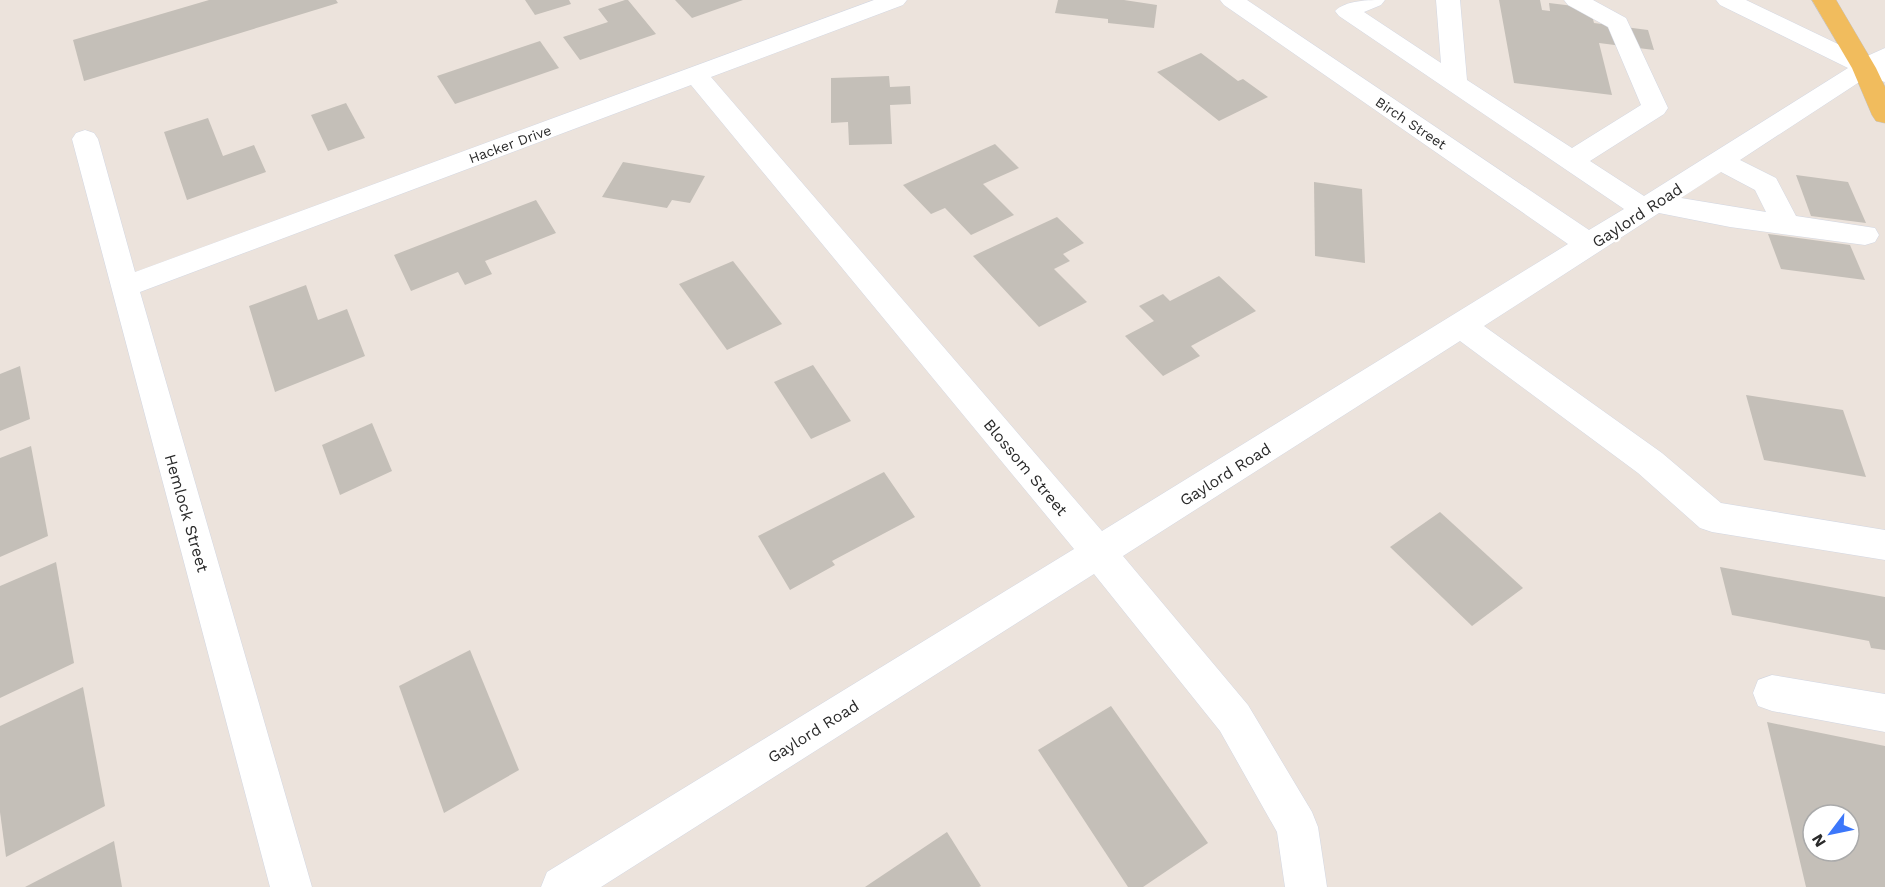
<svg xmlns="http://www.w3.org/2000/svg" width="1885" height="887" viewBox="0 0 1885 887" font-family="'Work Sans',sans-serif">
<rect width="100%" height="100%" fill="#ece3dc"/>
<g fill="#c4bfb8" fill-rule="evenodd">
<polygon points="209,0 336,0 338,3 84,81 73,40"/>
<polygon points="525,0 569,0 571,4 535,15"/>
<polygon points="625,0 628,0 656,34 580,60 563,37 608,22 598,9"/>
<polygon points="675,0 743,0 692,18"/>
<polygon points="1058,0 1124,0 1157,5 1154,28 1108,23 1108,19 1055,13"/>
<polygon points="1499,0 1540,0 1542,10 1550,11 1549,3 1590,8 1594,23 1648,30 1654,50 1599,43 1612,95 1514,83"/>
<polygon points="540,41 559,68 455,104 437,76"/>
<polygon points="1201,53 1238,81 1243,79 1268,97 1219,121 1157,72"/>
<polygon points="889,76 890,87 910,86 911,104 890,105 892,144 849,145 848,122 831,123 831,78"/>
<polygon points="346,103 365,138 328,151 311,115"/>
<polygon points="208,118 223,156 254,145 266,172 187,200 164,132"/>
<polygon points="995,144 1019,168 983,184 1014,215 971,235 945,208 931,214 903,185"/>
<polygon points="623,162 705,176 690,203 672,200 667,208 602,197"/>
<polygon points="1796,175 1848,182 1866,223 1811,216"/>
<polygon points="1314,182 1362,189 1365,263 1315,256"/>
<polygon points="536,200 556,233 485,261 492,274 465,285 458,272 411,291 394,255"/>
<polygon points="1057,217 1084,243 1063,254 1070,261 1054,269 1087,302 1039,327 973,256"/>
<polygon points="1768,234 1850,245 1865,280 1781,269"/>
<polygon points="733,261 782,324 727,350 679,284"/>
<polygon points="1219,276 1256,311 1191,346 1200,356 1163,376 1125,336 1154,321 1139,306 1163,294 1170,301"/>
<polygon points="306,285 318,320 347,309 365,356 275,392 249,306"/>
<polygon points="813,365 851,421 811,439 774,382"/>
<polygon points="20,366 30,419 0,431 0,374"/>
<polygon points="1746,395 1843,410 1866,477 1764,460"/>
<polygon points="372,423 392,471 340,495 322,445"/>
<polygon points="31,446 48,536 0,557 0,458"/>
<polygon points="884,472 915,517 832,561 835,565 790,590 758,536"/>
<polygon points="1440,512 1523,588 1472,626 1390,547"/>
<polygon points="56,562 74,663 0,698 0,586"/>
<polygon points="1720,567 1885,597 1885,650 1871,648 1869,641 1732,615"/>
<polygon points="470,650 519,770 444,813 399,686"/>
<polygon points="83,687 105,806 6,857 0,812 0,726"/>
<polygon points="1111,706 1208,843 1143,887 1128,887 1038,750"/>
<path d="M1767,722L1885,746V887H1806ZM1813,815H1849V851H1813Z"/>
<polygon points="947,832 981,886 979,887 865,887"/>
<polygon points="114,841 122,887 25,887"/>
</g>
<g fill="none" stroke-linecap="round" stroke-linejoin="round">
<g stroke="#d2d7e3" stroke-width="1">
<g id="minor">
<path d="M874,0H907L903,5L711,77L1102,531L1568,244L1224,5L1220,0H1247L1589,230L1624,209L1339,16L1335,11C1346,0 1368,0 1385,0L1381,5L1364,12L1441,63L1436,0H1460L1467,80L1572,148L1641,105L1608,27L1568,5L1564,0H1593L1626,18L1668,108L1664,114L1590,161L1644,196L1848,68L1720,5L1716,0H1746L1865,57L1885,48V82L1867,77L1740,160L1776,178L1796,216L1875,228L1879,235L1875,242L1865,245L1730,227L1659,213L1484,326L1662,453L1721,503L1885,530V560L1712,532L1700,528L1638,473L1460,341L1123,556L1248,705L1312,812L1318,827L1327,887H1285L1277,832L1220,731L1094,574L601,887H541L547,872L1074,549L691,85L140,292L312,887H270L72,139L76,133L85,130L94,133L98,139L135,272ZM1721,172L1755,190L1766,212L1681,198Z"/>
<polygon points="1772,675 1885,694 1885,732 1772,711 1758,706 1753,693 1758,680"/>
</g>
</g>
<g stroke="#c3c3c3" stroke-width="1">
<polygon id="major" points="1812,0 1836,0 1876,68 1885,87 1885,123 1876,121 1872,115 1852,68"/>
</g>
<use href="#minor" fill="#fff" fill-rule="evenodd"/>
<use href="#major" fill="#f1bc5d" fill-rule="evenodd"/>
</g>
<g text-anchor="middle" stroke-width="5" stroke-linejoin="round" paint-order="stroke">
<g font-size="14" fill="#2a2a2a" stroke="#fff">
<text transform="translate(1411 123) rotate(34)" y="5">Birch Street</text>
<text transform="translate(510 144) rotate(-20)" y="5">Hacker Drive</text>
</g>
<g font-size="16" fill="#2a2a2a" stroke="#fff">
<text transform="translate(1637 215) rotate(-33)" y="6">Gaylord Road</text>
<text transform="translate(1026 467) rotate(50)" y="6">Blossom Street</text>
<text transform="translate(1225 474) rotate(-32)" y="6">Gaylord Road</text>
<text transform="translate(187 513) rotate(74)" y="6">Hemlock Street</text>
<text transform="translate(813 731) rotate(-32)" y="6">Gaylord Road</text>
</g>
</g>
<g transform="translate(1831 833) rotate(238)"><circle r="28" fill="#ffffff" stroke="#aaaaaa" stroke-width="1.5"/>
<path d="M0-4.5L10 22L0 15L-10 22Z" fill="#3c77fa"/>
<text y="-9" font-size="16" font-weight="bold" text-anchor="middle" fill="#2a2a2a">N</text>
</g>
</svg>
